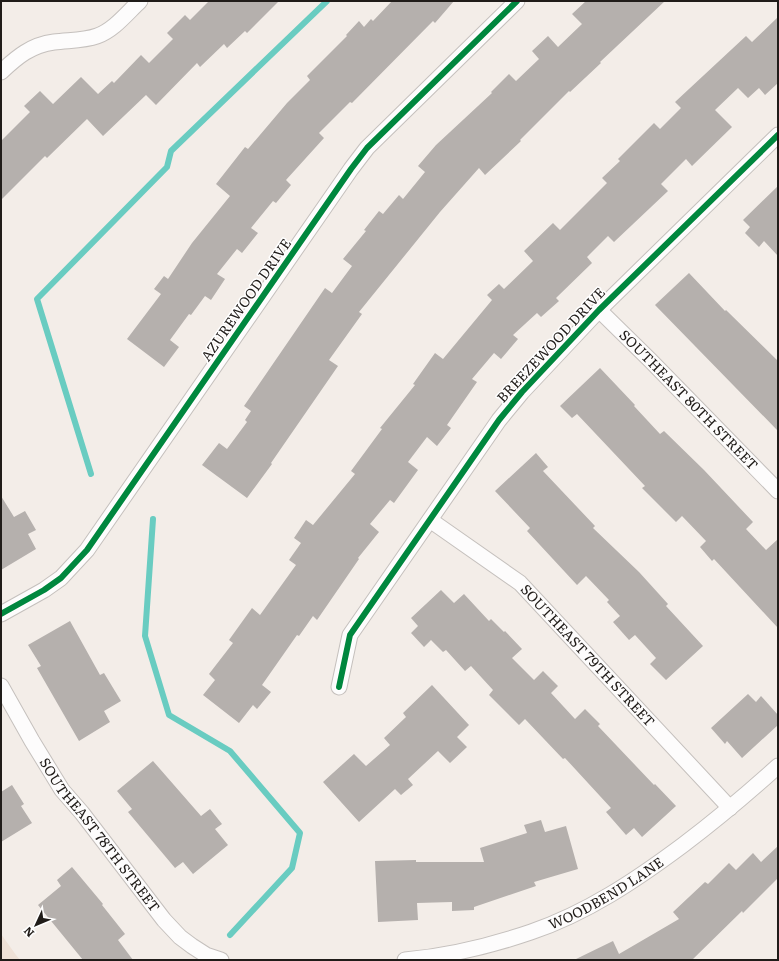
<svg xmlns="http://www.w3.org/2000/svg" width="779" height="961" viewBox="0 0 779 961" font-family="Literata,serif">
<rect width="100%" height="100%" fill="#f3ede8"/>
<polygon fill="#eee1d7" points="1,934 16,955 20,960 1,960"/>
<g fill="none" stroke-linecap="round" stroke-linejoin="round">
<g stroke="#69ccc1" stroke-width="6">
<polyline points="91,474 37,299 167,167 171,151 327,1"/>
<polyline points="153,519 145,636 169,715 230,751 300,833 292,868 230,935"/>
</g>
</g>
<g fill="#b5b0ad">
<polygon points="209,1 279,1 247,33 245,31 227,48 224,44 200,67 197,63 156,105 146,95 103,136 87,119 47,158 45,156 1,200 1,141 30,112 24,106 40,91 53,104 81,77 98,94 112,81 114,83 141,55 149,63 173,39 167,33 185,15 190,20"/>
<polygon points="392,1 454,1 435,23 433,21 352,103 350,102 319,133 324,138 286,180 291,185 276,203 273,201 251,228 258,233 242,253 237,249 217,274 225,279 211,300 205,296 191,315 189,314 170,340 179,347 164,367 127,339 161,294 154,289 164,276 168,279 192,243 230,196 216,184 245,147 248,149 287,103 310,80 307,76 347,36 346,35 359,21 364,27 371,19 373,21"/>
<polygon points="586,1 665,1 600,62 601,63 570,92 569,91 520,140 521,141 485,175 479,168 440,212 359,312 362,314 329,360 338,366 271,463 272,464 247,498 202,465 219,443 227,449 247,422 245,420 251,411 244,406 325,288 332,293 352,266 343,259 366,231 364,230 379,211 383,214 399,195 403,199 425,172 418,166 436,145 492,93 491,92 509,74 516,81 539,59 532,51 548,36 558,47 582,24 572,14"/>
<polygon points="778,17 778,83 765,95 759,88 748,98 738,88 715,110 732,127 692,166 686,159 661,184 668,191 614,242 608,236 587,257 592,263 556,298 559,301 541,317 537,313 513,335 518,339 501,359 494,353 472,379 477,382 447,425 451,428 437,446 427,437 408,462 418,470 394,503 390,500 370,524 379,532 358,558 359,559 317,620 313,616 299,636 297,635 262,685 271,692 257,709 253,705 239,723 203,695 215,680 209,674 233,643 229,640 252,608 260,615 296,565 289,560 301,543 294,538 306,520 313,525 355,474 351,471 382,429 380,428 415,385 413,384 435,353 443,359 492,300 487,295 499,284 504,289 533,261 524,251 553,223 560,230 607,183 602,178 620,161 618,159 654,123 660,129 681,108 675,102 746,36 752,42"/>
<polygon points="778,186 778,256 764,241 759,247 745,233 750,227 743,220"/>
<polygon points="689,273 725,311 726,310 778,361 778,431 655,305"/>
<polygon points="600,368 635,405 634,406 660,434 664,431 704,470 753,522 746,529 766,550 778,539 778,628 714,559 712,561 700,547 706,541 682,516 676,522 642,488 645,486 577,414 572,418 560,406"/>
<polygon points="536,453 548,467 543,471 595,526 593,528 639,572 668,604 666,606 703,646 666,680 650,664 656,658 635,635 629,640 613,622 620,616 607,602 609,600 586,576 577,585 527,531 530,528 495,491"/>
<polygon points="1,496 14,517 25,511 36,530 28,534 36,549 1,570"/>
<polygon points="441,590 454,603 464,594 489,621 491,619 504,632 505,631 522,649 512,658 534,680 543,671 558,686 551,693 575,719 585,709 600,724 598,726 654,785 655,784 676,806 642,837 634,828 626,835 606,812 611,808 565,758 563,759 525,719 519,725 489,695 493,690 471,666 465,671 446,650 443,652 431,640 424,647 411,633 418,626 411,618"/>
<polygon points="70,621 100,675 104,673 121,701 104,711 110,722 79,741 37,668 41,666 28,645"/>
<polygon points="432,685 469,725 457,737 467,747 450,763 438,751 408,779 413,785 401,795 395,789 359,822 323,782 354,754 366,766 390,745 384,738 406,717 403,713"/>
<polygon points="748,694 756,702 761,696 778,715 778,725 742,758 727,741 725,744 711,728"/>
<polygon points="153,761 201,816 210,809 222,824 215,829 228,845 193,874 183,862 175,868 128,812 132,809 117,791"/>
<polygon points="12,785 24,804 21,806 32,823 1,842 1,792"/>
<polygon points="541,820 545,832 566,826 578,869 534,882 536,886 474,907 474,910 452,911 452,902 417,903 418,920 378,922 375,861 416,860 416,862 484,862 480,848 527,833 524,825"/>
<polygon points="778,846 778,878 743,913 742,911 692,960 574,960 613,941 619,954 679,919 673,912 705,882 708,884 729,863 736,870 753,853 761,862"/>
<polygon points="72,867 103,904 102,905 125,934 118,940 133,960 83,960 38,905 61,886 57,880"/>
</g>
<g fill="none" stroke-linecap="round" stroke-linejoin="round">
<g stroke="#c5c0bd" stroke-width="17">
<g id="minor">
<path d="M1,72C17,57 31,45 54,42C68,40 83,41 97,36C114,30 127,13 140,1"/>
<path id="s1" d="M599,310L650,360L778,491"/>
<path id="s2" d="M430,520L520,583L730,808"/>
<polyline points="1,614 44,590 61,578 87,550 351,169 367,148 517,1"/>
<path id="s3" d="M1,686L32,741L62,790L82,813L164,920L180,937L192,946L206,955L221,960"/>
<polyline points="339,687 350,635 499,420 522,392 599,310 778,135"/>
<path id="s4" d="M405,960C448,956 490,946 531,932C587,913 636,880 683,845C716,820 747,794 778,766"/>
</g>
</g>
<use href="#minor" stroke="#fdfcfc" stroke-width="15"/>
<g stroke="#fff" stroke-width="8">
<g id="cycleway">
<polyline points="1,614 44,590 61,578 87,550 351,169 367,148 517,1"/>
<polyline points="339,687 350,635 499,420 522,392 599,310 778,135"/>
</g>
</g>
<use href="#cycleway" stroke="#00873e" stroke-width="6"/>
</g>
<g text-anchor="middle" stroke-width="3" stroke-linejoin="round" paint-order="stroke">
<g font-size="14" fill="#201c19" stroke="#fff">
<text transform="translate(246 300) rotate(-55)" y="5">AZUREWOOD DRIVE</text>
<text transform="translate(551 345) rotate(-47)" y="5">BREEZEWOOD DRIVE</text>
<text dy="5" stroke="none"><textPath href="#s1" startOffset="127">SOUTHEAST 80TH STREET</textPath></text>
<text dy="5" stroke="none"><textPath href="#s2" startOffset="209">SOUTHEAST 79TH STREET</textPath></text>
<text dy="5" stroke="none"><textPath href="#s3" startOffset="179">SOUTHEAST 78TH STREET</textPath></text>
<text dy="5" stroke="none"><textPath href="#s4" startOffset="214">WOODBEND LANE</textPath></text>
</g>
</g>
<rect width="779" height="961" fill="none" stroke="#201c19" stroke-width="4"/>
<g transform="translate(36 925) rotate(226)" stroke="#ffffff" stroke-width="3" paint-order="stroke">
<path d="M0-3L7 15L0 10L-7 15Z" fill="#201c19"/>
<text y="-6" font-size="11" font-weight="bold" text-anchor="middle" fill="#201c19">N</text>
</g>
</svg>
